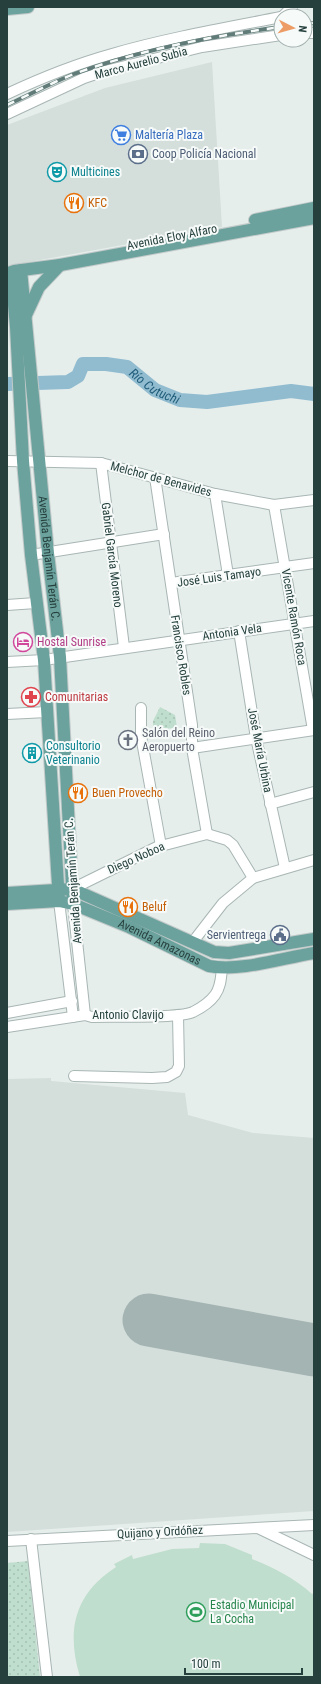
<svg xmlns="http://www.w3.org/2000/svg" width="321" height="1684" viewBox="0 0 321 1684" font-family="'Roboto Condensed',sans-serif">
<defs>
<pattern id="green-dots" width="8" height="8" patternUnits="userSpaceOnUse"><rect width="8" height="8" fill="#c0decd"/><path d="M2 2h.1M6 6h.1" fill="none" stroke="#a5c0b1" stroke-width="1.8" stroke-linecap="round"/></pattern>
</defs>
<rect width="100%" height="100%" fill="#e6eeec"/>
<g fill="#d4dedb">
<polygon points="212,62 222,227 7,266 7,125 105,88"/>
<polygon points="51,1078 51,1081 185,1093 188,1115 253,1133 314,1138 314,1511 7,1532 7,1079"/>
</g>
<g fill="url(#green-dots)">
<polygon points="160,707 175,715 177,727 153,732 153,721"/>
<polygon points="28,1561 40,1677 7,1677 7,1563"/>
</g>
<path fill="#c0decd" d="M200,1543L225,1544L252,1555V1559C274,1568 294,1578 312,1594L314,1593V1677H80C66,1631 74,1594 116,1567L114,1564L132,1555L133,1559L172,1549L199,1548Z"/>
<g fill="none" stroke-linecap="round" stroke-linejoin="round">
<path stroke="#91bcd0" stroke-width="14" id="s1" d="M7,384L68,382L78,376L83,364H106L127,367L155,390L180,400L207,402L291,391L314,394"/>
<polyline stroke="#a3b4b2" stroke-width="53" points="149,1320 314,1350"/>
<g stroke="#a8b6b4" stroke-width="12">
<g id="minor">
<polyline points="283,16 292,7"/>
<polyline points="305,33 314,33"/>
<path d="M7,94C41,78 76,64 112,54C167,38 225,28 281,17"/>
<polyline points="7,114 84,78 105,71 202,47 281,35"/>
<polyline points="7,461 101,463 215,494 274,505 314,500"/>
<polyline points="101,463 124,647"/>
<polyline points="155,477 192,725 192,748 207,834"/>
<polyline points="215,494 228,575"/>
<polyline points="274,505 313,730"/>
<polyline points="31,555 164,534"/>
<polyline points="171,583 314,563"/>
<polyline points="7,605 36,603"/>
<polyline points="239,631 256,738 285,868"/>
<polyline points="7,662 44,660 314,621"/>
<polyline points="141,708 141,736 161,846"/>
<polyline points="7,714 47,712"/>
<polyline points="192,748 314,730"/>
<polyline points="270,804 314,792"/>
<polyline points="72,889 157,847 207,834 227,840 233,845 253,878"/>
<polyline points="59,901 73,1017"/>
<polyline points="73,904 85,1015"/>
<polyline points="192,943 223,903 253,878 314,860"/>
<polyline points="7,1013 72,1001"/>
<path d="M7,1027L85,1015L92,1017C113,1016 177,1019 193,1012C201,1008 210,1002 215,995C221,987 221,977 222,968"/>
<polyline points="74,1076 152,1078 167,1077 176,1072 179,1066 178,1015"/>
<polyline points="258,1528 314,1555"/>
<polyline points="31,1539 47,1677"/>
<polyline points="7,1541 314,1525"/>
</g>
</g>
<g stroke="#c2cac9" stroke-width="14">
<g id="major">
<polyline points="7,9 28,7"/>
<polyline points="255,220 314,208"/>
<path id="s2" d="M21,270L48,553L60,657L73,904"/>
<polyline points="14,271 60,265 314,218"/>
<polyline points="11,272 16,327 23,461 31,555 44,660 59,901"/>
<polyline points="26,315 39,287 60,265"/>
<polyline points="7,893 72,889 214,952 229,953 314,939"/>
<path id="s3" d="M7,904L59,901L73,904L129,927L209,966C240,972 282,958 314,953"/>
</g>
</g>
<use href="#minor" stroke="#fff" stroke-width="10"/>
<use href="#major" stroke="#6ca29d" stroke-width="12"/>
<g stroke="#607b78" stroke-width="4">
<g id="rail">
<polyline points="305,24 314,23"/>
<path d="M7,105C29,95 51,83 74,74C139,50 212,36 281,27"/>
</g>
</g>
<use href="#rail" stroke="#f6faf9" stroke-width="2.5" stroke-dasharray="8" stroke-linecap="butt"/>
</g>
<defs>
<g id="supermarket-ring" transform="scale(1)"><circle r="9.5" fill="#f6faf9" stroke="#3f7fe0" stroke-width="1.5"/><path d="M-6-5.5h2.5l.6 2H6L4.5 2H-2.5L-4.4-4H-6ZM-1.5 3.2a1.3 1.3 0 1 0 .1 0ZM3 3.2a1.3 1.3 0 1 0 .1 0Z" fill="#3f7fe0"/></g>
<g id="bank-ring" transform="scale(1)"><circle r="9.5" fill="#f6faf9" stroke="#5c6f8a" stroke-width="1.5"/><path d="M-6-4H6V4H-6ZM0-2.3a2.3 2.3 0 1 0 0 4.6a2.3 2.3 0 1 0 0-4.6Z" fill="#5c6f8a"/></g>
<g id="theatre-ring" transform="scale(1)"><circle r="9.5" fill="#f6faf9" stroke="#0f9aa8" stroke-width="1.5"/><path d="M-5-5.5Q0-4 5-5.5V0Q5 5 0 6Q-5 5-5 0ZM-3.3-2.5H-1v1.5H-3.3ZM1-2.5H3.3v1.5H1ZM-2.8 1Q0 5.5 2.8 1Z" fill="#0f9aa8"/></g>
<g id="restaurant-ring" transform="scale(1)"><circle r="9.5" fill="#f6faf9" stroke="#e8710a" stroke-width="1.5"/><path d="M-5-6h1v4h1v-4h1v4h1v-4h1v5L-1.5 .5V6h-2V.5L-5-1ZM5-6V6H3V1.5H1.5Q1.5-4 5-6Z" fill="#e8710a"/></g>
<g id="hotel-ring" transform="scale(1)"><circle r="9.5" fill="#f6faf9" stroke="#d1479c" stroke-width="1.5"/><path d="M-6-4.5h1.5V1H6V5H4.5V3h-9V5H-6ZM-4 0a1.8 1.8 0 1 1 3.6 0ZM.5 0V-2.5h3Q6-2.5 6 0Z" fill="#d1479c"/></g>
<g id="pharmacy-ring" transform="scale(1)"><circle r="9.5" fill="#f6faf9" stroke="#e0444e" stroke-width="1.5"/><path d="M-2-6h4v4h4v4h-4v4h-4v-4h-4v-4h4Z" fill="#e0444e"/></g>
<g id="church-ring" transform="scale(1)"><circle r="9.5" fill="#f6faf9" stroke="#6b7280" stroke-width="1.5"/><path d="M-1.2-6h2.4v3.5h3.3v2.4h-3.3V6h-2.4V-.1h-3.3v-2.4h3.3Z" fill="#6b7280"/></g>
<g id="building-ring" transform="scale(1)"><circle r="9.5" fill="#f6faf9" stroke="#0f9aa8" stroke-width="1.5"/><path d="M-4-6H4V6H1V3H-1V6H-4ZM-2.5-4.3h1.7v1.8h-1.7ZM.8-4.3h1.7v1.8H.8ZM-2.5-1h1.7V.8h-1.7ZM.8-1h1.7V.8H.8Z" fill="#0f9aa8"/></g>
<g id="civic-ring" transform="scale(1)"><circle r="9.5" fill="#f6faf9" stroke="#5c6f8a" stroke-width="1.5"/><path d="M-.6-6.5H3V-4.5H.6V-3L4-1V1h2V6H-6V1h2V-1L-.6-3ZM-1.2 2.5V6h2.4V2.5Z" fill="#5c6f8a"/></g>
<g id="stadium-ring" transform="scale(1)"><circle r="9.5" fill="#f6faf9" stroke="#2e9e5b" stroke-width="1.5"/><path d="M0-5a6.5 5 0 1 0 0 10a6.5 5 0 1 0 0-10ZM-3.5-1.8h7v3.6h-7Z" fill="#2e9e5b"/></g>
</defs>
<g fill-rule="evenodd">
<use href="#supermarket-ring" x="121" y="135"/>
<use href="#bank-ring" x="138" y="154"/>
<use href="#theatre-ring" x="57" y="172"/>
<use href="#restaurant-ring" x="74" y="203"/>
<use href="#hotel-ring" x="23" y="642"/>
<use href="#pharmacy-ring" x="31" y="697"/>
<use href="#church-ring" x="128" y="740"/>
<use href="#building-ring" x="32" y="753"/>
<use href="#restaurant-ring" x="78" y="793"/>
<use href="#restaurant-ring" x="128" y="907"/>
<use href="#civic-ring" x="280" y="935"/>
<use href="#stadium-ring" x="196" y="1612"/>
</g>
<g text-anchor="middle" stroke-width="4" stroke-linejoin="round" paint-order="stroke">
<g font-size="12" fill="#25403d" stroke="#f6faf9">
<text transform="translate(141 63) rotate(-15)" y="4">Marco Aurelio Subia</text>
<text transform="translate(172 237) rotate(-11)" y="4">Avenida Eloy Alfaro</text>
<text transform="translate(161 479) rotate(15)" y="4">Melchor de Benavides</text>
<text transform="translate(112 555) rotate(83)" y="4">Gabriel García Moreno</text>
<text dy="4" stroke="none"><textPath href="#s2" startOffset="290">Avenida Benjamín Terán C.</textPath></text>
<text transform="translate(219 577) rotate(-8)" y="4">José Luis Tamayo</text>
<text transform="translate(294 617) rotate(80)" y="4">Vicente Ramón Roca</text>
<text transform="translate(232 632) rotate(-8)" y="4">Antonia Vela</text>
<text transform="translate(181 655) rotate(81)" y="4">Francisco Robles</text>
<text transform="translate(260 750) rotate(79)" y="4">José María Urbina</text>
<text transform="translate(136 858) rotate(-24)" y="4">Diego Noboa</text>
<text transform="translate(73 881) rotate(-94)" y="4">Avenida Benjamín Terán C.</text>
<text dy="4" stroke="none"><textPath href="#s3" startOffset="161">Avenida Amazonas</textPath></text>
<text x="128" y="1019">Antonio Clavijo</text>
<text transform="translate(160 1532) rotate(-3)" y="4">Quijano y Ordóñez</text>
</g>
<g font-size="12" fill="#366cbe" stroke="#f6faf9" text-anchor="start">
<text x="135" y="139">Maltería Plaza</text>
</g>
<g font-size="12" fill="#4e5e75" stroke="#f6faf9" text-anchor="start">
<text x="152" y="158">Coop Policía Nacional</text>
<text x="266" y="939" text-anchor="end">Servientrega</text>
</g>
<g font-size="12" fill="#0d838f" stroke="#f6faf9" text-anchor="start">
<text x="71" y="176">Multicines</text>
<text x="46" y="750">Consultorio<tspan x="46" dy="14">Veterinanio</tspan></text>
</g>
<g font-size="12" fill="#c56008" stroke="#f6faf9" text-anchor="start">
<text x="88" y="207">KFC</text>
<text x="92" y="797">Buen Provecho</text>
<text x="142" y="911">Beluf</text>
</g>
<g font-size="12" fill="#b23c85" stroke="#f6faf9" text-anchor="start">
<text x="37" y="646">Hostal Sunrise</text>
</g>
<g font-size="12" fill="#be3a42" stroke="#f6faf9" text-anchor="start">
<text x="45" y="701">Comunitarias</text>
</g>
<g font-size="12" fill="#5b616d" stroke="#f6faf9" text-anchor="start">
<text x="142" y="737">Salón del Reino<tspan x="142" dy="14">Aeropuerto</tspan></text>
</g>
<g font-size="12" fill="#27864d" stroke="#f6faf9" text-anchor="start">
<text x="210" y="1609">Estadio Municipal<tspan x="210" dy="14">La Cocha</tspan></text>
</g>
<g font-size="13" font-style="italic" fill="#215d7a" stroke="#f6faf9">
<text dy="5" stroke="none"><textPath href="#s1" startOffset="164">Río Cutuchi</textPath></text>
</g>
</g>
<rect width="321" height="1684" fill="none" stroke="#25403d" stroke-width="16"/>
<g transform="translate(293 28) rotate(96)"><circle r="19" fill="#f6faf9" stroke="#a2b0ae"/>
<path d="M0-3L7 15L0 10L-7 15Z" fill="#ed9c65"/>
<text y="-6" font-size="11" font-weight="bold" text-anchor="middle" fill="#25403d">N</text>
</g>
<path d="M185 1668v6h117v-6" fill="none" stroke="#25403d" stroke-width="2"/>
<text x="191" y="1668" font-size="12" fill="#25403d" stroke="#f6faf9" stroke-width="3" paint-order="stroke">100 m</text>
</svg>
